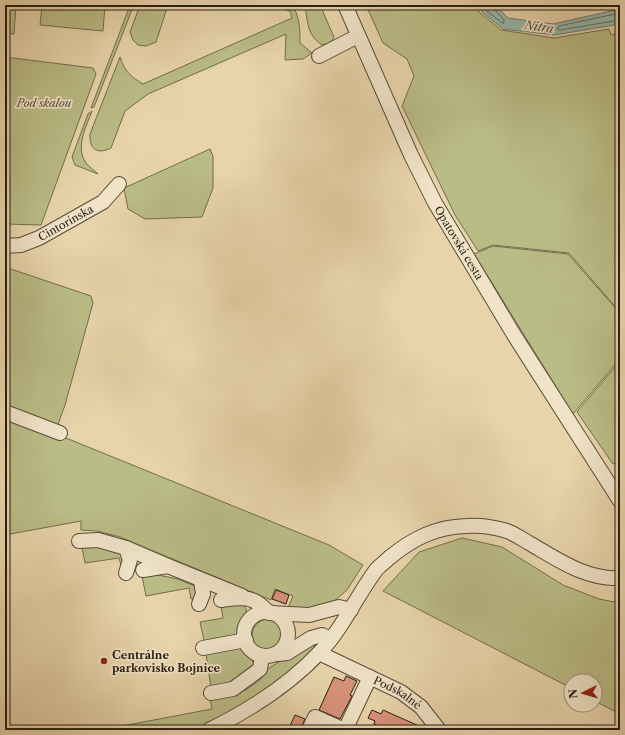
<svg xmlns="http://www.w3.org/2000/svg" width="625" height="735" viewBox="0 0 625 735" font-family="'Libre Caslon Text',serif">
<rect width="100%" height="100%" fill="#e8d4ab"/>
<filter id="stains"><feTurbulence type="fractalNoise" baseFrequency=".005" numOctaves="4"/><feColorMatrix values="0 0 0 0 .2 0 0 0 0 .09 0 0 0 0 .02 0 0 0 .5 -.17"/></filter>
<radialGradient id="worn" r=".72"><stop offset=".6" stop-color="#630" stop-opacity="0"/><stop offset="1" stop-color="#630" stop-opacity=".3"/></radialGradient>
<g fill="#babc86" stroke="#706d4c">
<polygon points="5,5 16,5 14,34 5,34"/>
<polygon points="42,5 105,5 103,31 40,25"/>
<polygon points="140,5 168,5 156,42 146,46 138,45 133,40 130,32"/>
<path d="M269,5H291C300,13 300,32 300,43L312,53L303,59L285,60L286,34L148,94L125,111L111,148C97,155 89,149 90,134L120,57C125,72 130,76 143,84L292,18L290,11Z"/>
<path d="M303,5H320L334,37L331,43L322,45C307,35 308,23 305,6Z"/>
<polygon points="366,5 475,5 480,13 501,30 554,38 609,29 611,35 620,33 620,333 619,311 569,253 493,245 478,251 455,215 402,106 414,76 407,59 383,43"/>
<polygon points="514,5 596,5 587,8"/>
<polygon points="133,7 94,107 91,108 129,8"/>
<polygon points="5,57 93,68 96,74 41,225 5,224"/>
<path d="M92,111C86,127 75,147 86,163C89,167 94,170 98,174L75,165L72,157L88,114Z"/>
<polygon points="210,149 213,156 213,188 202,217 145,219 128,209 124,188"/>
<polygon points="493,246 568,254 618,311 619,360 573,414 474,254"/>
<polygon points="5,267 91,296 93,303 65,405 57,427 5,406"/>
<polygon points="620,361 620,461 613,464 577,412"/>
<polygon points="5,416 71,440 329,545 363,565 347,590 333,602 309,610 288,608 293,596 275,589 271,600 120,537 97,531 81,530 81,521 5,535"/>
<polygon points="462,538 502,547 563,585 599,599 620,603 620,714 595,701 595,681 571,681 571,688 383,591 419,552"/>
<polygon points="82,547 100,547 122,554 124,556 122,569 119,558 85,563"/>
<polygon points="153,574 178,579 197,587 196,598 191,599 189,588 146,596 142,576"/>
<path d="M239,604C250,607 246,614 243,622C241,628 239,633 237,638L205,645L200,622L223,618L221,606Z"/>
<circle cx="268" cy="635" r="16"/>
<polygon points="310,642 315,643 314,648 291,671 254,698 208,725 189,730 101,730 212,709 210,699 229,697 247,689 261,679 266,670"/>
<path d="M238,648C247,651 252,658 255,667L236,682L211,688L206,654Z"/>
</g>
<polygon fill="#97b8ac" stroke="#6a7a6f" points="478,5 495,5 508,18 553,24 620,9 620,24 555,35 503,29 483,13"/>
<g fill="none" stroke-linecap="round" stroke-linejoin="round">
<g stroke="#5f6b60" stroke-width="1">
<polyline points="482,5 486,10 502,23 504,23 504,20 494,9 493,5"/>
<polyline points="620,13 559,26 557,29 560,30 620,20"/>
</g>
</g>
<g fill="#d8927c" stroke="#271e13">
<polygon points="276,590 289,595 286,604 272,599"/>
<polygon points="346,676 357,681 350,695 352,696 340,719 319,710 334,677 344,681"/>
<polygon points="372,710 381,714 383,710 428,730 388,730 374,724 375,721 368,718"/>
<polygon points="295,715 305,719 300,730 288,730"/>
</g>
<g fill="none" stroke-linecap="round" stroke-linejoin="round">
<g stroke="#574c39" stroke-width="16">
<g id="minor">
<path id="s1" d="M345,5L411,155L435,203L514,335L620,501"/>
<polyline points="319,56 358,36"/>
<path id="s2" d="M5,246L21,245L39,238L103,202L119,184"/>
<polyline points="5,412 60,433"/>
<polyline points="79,541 98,540 126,548 168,566"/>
<polyline points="126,548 130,560 126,573"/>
<polyline points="143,570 168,566 242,596"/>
<path d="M221,600C243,597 253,595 269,613L309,615L339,607L351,610"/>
<polyline points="199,604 203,594 201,580"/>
<circle cx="266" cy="634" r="22"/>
<polyline points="203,648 246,640"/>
<path id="s3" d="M319,653L401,692L421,707L439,730"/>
<polyline points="278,654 287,653 311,638 322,635 331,639"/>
<polyline points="211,693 233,689 260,669 262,656"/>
<path d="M209,730C250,710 288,686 320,652C343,628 356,597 376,570C379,566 385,562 389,558C412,539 435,527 466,526C480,525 494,527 507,531C515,534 522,539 529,543C557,559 586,580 620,578"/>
<polyline points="309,730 315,717 344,730"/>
<polyline points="345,730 370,677"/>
</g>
</g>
<use href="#minor" stroke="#f0e3c8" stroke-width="14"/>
</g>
<circle fill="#8f2418" stroke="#f0e3c8" stroke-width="1.5" cx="104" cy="661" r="4"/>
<g text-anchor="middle" stroke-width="3.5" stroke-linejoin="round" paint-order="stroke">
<g font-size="11" font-style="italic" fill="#534d36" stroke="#f0e3c8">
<text x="44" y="107">Pod skalou</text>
</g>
<g font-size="11" fill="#271e13" stroke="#f0e3c8">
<text dy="4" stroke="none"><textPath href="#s2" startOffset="66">Cintorínska</textPath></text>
<text dy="4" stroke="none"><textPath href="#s1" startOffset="264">Opatovská cesta</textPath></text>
<text dy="4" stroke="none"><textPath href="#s3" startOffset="88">Podskalné</textPath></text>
</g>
<g font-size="11" font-weight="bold" fill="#271e13" stroke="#f0e3c8" text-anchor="start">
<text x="112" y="659">Centrálne<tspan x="112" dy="13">parkovisko Bojnice</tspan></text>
</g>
<g font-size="12" font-style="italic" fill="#494c41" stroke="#f0e3c8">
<text transform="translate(539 27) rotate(7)" y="4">Nitra</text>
</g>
</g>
<rect width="625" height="735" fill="none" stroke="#e8d4ab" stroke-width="20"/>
<rect x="6" y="6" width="613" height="723" fill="none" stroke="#271e13" stroke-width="2"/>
<rect x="10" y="10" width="605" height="715" fill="none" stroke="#271e13"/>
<g transform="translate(583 693) rotate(265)"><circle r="19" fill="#f0e3c8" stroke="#a09480"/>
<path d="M0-3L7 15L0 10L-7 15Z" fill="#8f2418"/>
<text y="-6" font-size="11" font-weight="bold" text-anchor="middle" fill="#271e13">N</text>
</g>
<rect width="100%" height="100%" filter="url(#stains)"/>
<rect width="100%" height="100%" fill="url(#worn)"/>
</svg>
